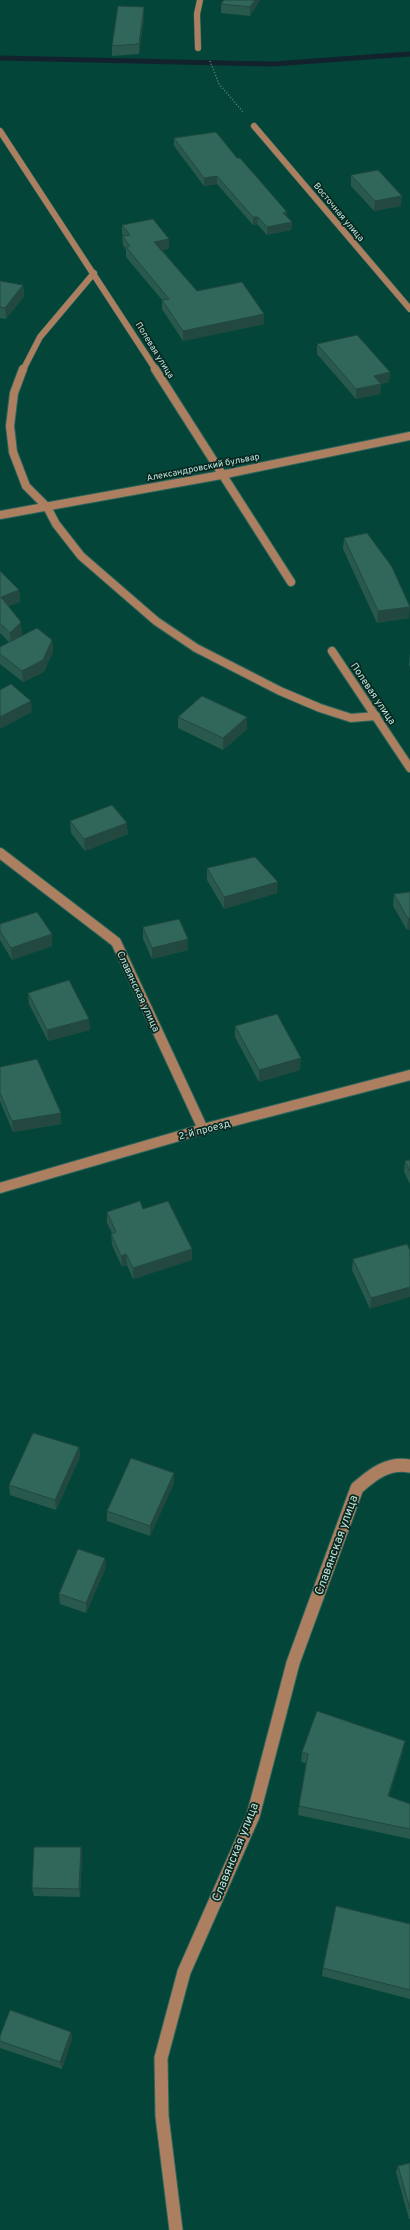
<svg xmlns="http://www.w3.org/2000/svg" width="410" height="2230" viewBox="0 0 410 2230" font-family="Overpass,sans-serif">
<rect width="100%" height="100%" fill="#04453a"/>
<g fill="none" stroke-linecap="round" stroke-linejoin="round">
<polyline stroke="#12232e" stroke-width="5" points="0,58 273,64 410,54"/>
<g stroke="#29645a" stroke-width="7">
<g id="minor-far3">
<polyline points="198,48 197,14 200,0"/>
<polyline points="254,126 410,309"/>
<polyline points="0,131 156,370"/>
<polyline points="23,370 40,337 94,273"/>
</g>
</g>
<g stroke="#29645a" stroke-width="10">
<g id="minor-far2">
<polyline points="23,369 14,393 10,426 13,452 26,486 47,507 56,524 81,556 156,621 196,648 280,691 320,708 351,718 376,716"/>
<polyline points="155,369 291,582"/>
<polyline points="0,515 221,475 410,436"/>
<polyline points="332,651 410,768"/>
</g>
</g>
<g stroke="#29645a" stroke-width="12">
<g id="minor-far1">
<polyline points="0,853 116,942 203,1129"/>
<polyline points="0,1188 203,1129 410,1075"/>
</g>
</g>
<g stroke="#29645a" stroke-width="15">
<path id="minor" d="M176,2230L162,2116L161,2058L184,1972L253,1816L293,1663L357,1488C373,1474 388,1462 410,1466"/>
</g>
<polyline stroke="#55897e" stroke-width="1.5" stroke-dasharray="1 2" stroke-linecap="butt" points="210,61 219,84 244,113"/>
<use href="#minor-far3" stroke="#ab7f60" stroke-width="6"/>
<use href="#minor-far2" stroke="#ab7f60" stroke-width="8"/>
<use href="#minor-far1" stroke="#ab7f60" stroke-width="10"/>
<use href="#minor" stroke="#ab7f60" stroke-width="13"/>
</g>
<g fill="#29594d">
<polygon points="260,0 250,16 221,13 221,4"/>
<polygon points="144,7 144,17 139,54 112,56 112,46"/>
<polygon points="174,138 237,158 292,222 291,230 267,235 257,224 253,225 217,184 204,186 174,146"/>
<polygon points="351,175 401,206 374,211 351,186"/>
<polygon points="122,225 169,249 162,250 197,291 264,324 183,341 162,309 162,300 126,257 126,250 123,245 122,236 124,236 122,234"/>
<polygon points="0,281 23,285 24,296 6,319 0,318"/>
<polygon points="317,344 390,372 389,382 381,384 380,394 356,399 317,354"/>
<polygon points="344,538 409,618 377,623 343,549"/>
<polygon points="0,571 19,590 20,602 8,606 22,634 17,638 52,640 53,652 44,672 23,682 0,664 0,647 9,642 0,633"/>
<polygon points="410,653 410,667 409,665"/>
<polygon points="178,717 247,729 223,750 178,728"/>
<polygon points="70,821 128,834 85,851 71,833"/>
<polygon points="207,868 277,893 224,909 207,880"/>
<polygon points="410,892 410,930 407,930 393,906 394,894"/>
<polygon points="0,924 52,934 52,946 12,960 0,940"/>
<polygon points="143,927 188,950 152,959 143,939"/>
<polygon points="28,993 90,1030 48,1041 29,1004"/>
<polygon points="235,1026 300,1070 259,1082 235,1037"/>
<polygon points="0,1067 61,1113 61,1124 13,1132 0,1101"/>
<polygon points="410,1160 410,1184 404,1172 405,1161"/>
<polygon points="143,1209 192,1249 192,1260 133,1279 127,1265 122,1267 112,1245 111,1234 112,1233 107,1223 107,1212"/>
<polygon points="407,1244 370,1309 352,1270 353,1259"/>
<polygon points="79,1447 80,1457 56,1510 10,1495 9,1485"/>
<polygon points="174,1473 174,1483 150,1536 107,1521 107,1511"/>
<polygon points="106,1567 86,1613 60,1604 59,1594"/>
<polygon points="403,1751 389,1796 410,1804 410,1839 298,1815 299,1806 306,1763 301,1762 302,1752"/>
<polygon points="81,1847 82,1855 80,1897 34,1896 32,1888"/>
<polygon points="410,1924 410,1999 322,1976 323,1968"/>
<polygon points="71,2032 72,2039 62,2069 0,2048 0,2036"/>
<polygon points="410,2163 410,2219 409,2219 396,2172 398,2166"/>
</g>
<g fill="#22483f">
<polygon points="255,0 260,0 250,16 250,7"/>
<polygon points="144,7 144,17 139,54 139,44"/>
<polygon points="217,176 217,184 204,186 204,178"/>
<polygon points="402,196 401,206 374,211 375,201"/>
<polygon points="287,212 287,219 283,213"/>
<polygon points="253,217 258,217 257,224 253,225"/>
<polygon points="292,222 291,230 267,235 267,227"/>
<polygon points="169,239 169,249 155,252 154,242"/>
<polygon points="23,285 24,296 6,319 5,308"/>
<polygon points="264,314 264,324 183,341 183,331"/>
<polygon points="390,372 389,382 381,384 380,394 356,399 356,389 374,376"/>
<polygon points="19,590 20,602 2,609 1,597"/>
<polygon points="410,607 409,618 377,623 378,611"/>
<polygon points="21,622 22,634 11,644 10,633"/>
<polygon points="52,640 53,652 44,672 23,682 22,671"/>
<polygon points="31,701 32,712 0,729 0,717"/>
<polygon points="247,717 247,729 223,750 223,738"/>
<polygon points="127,823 128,834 85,851 84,839"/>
<polygon points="278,882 277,893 224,909 224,897"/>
<polygon points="410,918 410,930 407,930 408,919"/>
<polygon points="52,934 52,946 12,960 11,948"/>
<polygon points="188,939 188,950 152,959 152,948"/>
<polygon points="89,1019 90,1030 48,1041 47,1030"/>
<polygon points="301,1058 300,1070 259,1082 259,1070"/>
<polygon points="61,1113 61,1124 13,1132 12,1121"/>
<polygon points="192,1249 192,1260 133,1279 133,1268"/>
<polygon points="126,1254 127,1265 122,1267 121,1256"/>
<polygon points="410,1287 410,1297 370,1309 371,1298"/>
<polygon points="79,1447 80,1457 56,1510 55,1500"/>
<polygon points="174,1473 174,1483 150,1536 150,1526"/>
<polygon points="105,1558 106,1567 86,1613 86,1603"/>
<polygon points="405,1741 403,1751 386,1805 388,1796"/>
<polygon points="81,1847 82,1855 80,1897 79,1889"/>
<polygon points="71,2032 72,2039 62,2069 60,2062"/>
</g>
<g fill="#30675a" stroke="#22483f">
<polygon points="224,0 255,0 250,7 221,4"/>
<polygon points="118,6 144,7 139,44 112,46"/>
<polygon points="216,132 237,158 240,158 287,212 283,213 292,222 267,227 258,217 253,217 217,176 204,178 174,138"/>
<polygon points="378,170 402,196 375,201 351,175"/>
<polygon points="153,219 169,239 154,242 197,291 242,282 264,314 183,331 162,300 169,299 126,247 130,246 122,236 130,235 122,225"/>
<polygon points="0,281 23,285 5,308 0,307"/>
<polygon points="357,335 390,372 374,376 381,384 356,389 317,344"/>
<polygon points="367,533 392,567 410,607 378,611 344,538"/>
<polygon points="0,571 19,590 1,597 21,622 10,633 0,623"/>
<polygon points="37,628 52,640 43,660 22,671 0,654 0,647"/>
<polygon points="11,684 31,701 0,717 0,690"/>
<polygon points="202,696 247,717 223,738 178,717"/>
<polygon points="112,805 127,823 84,839 70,821"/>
<polygon points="255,857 278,882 224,897 207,868"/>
<polygon points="410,892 410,918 408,919 394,894"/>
<polygon points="37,912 52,934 11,948 0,931 0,924"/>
<polygon points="179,919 188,939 152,948 143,927"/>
<polygon points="69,980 89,1019 47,1030 28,993"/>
<polygon points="277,1014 301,1058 259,1070 235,1026"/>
<polygon points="37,1059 61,1113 12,1121 0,1093 0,1067"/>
<polygon points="410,1160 410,1171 405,1161"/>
<polygon points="140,1201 143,1209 168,1201 192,1249 133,1268 126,1254 121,1256 111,1234 116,1232 107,1212"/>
<polygon points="407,1244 410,1250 410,1287 371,1298 353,1259"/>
<polygon points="33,1433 79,1447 55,1500 9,1485"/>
<polygon points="131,1458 174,1473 150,1526 107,1511"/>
<polygon points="78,1549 105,1558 86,1603 59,1594"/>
<polygon points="317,1711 405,1741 388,1796 410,1804 410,1829 299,1806 308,1754 302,1752"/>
<polygon points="34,1847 81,1847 79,1889 32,1888"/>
<polygon points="336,1906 410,1924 410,1990 323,1968"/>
<polygon points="10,2010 71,2032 60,2062 0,2041 0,2036"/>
<polygon points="410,2163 410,2209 398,2166"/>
</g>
<g text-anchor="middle" stroke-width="3.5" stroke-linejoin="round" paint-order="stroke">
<g font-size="9" fill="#bee2d8" stroke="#082821">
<text transform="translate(339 212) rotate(50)" y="3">Восточная улица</text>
<text transform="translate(155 350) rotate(58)" y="3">Полевая улица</text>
<text transform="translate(203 467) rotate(-11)" y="3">Александровский бульвар</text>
</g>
<g font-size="10" fill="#bee2d8" stroke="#082821">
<text transform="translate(374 693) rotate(56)" y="4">Полевая улица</text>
<text transform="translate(139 991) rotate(65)" y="4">Славянская улица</text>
<text transform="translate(204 1129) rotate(-15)" y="4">2-й проезд</text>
</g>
<g font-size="12" fill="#bee2d8" stroke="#082821">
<text transform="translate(336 1545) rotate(-70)" y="4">Славянская улица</text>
<text transform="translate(235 1852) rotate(-68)" y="4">Славянская улица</text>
</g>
</g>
</svg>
